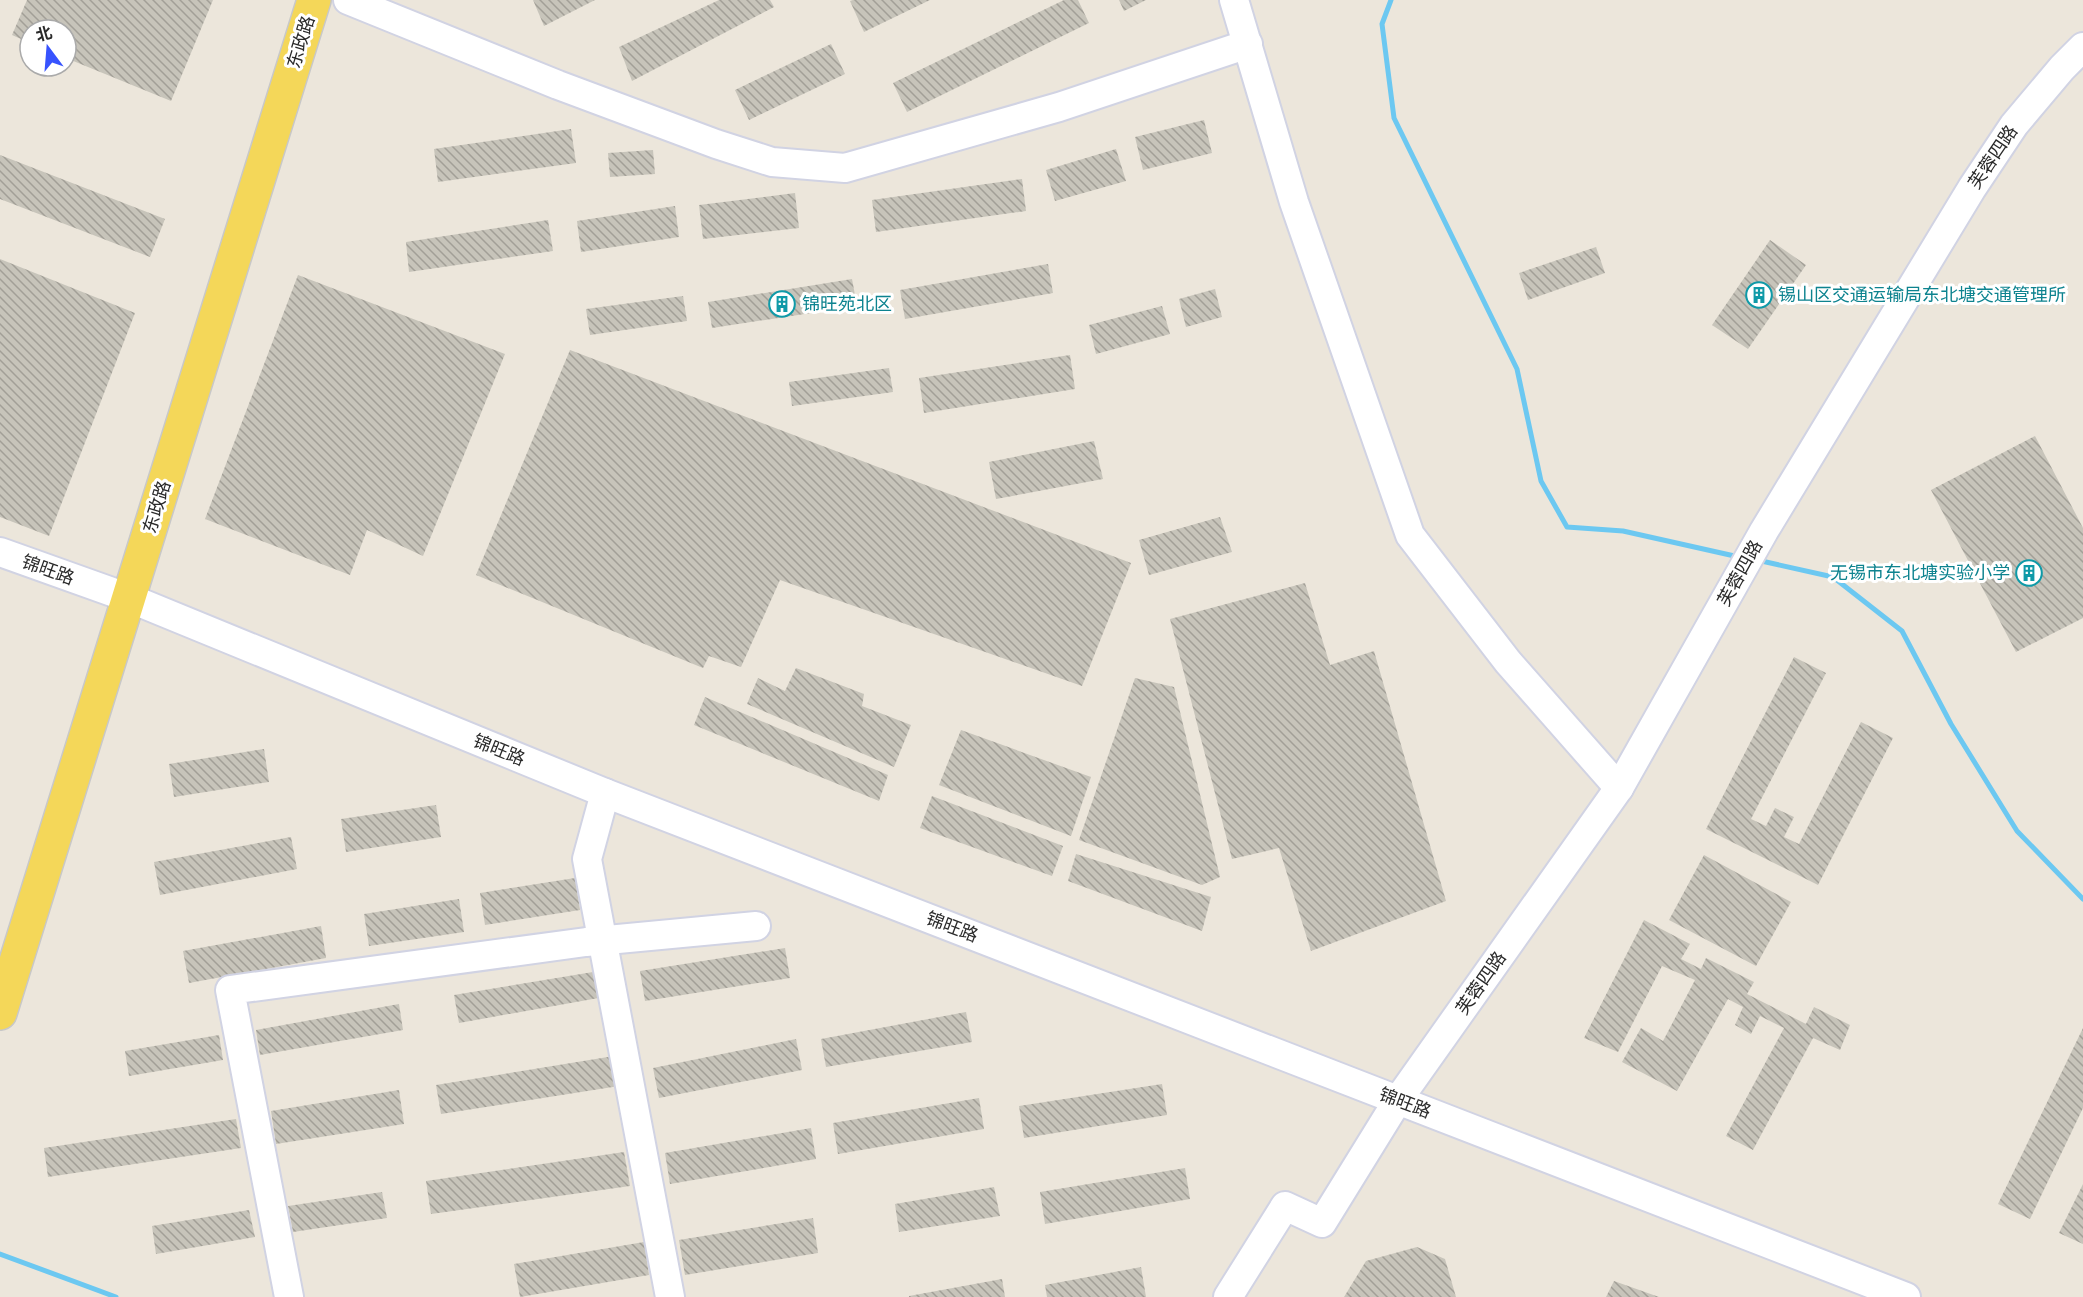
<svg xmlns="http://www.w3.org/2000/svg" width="2083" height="1297" viewBox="0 0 2083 1297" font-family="'Exo 2','Noto Sans SC',sans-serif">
<defs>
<pattern id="building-back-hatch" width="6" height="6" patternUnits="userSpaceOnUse" patternTransform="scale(1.5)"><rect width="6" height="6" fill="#c7c4ba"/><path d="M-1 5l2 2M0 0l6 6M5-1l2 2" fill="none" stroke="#a29f97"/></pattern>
</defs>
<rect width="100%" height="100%" fill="#ece6db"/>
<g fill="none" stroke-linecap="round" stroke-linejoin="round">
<g stroke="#6cc8f1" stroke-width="5">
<polyline points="1391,0 1382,24 1394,118 1517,369 1541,481 1567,527 1623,531 1739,557"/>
<polyline points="1757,560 1833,577 1902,631 1951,724 2017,831 2083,899"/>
<polyline points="0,1254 116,1297"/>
</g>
</g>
<g fill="url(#building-back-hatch)">
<polygon points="27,0 213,0 171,101 66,58 66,30 30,30 30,43 12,35"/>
<polygon points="533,0 595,0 544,26"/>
<polygon points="719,0 770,0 774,7 632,81 619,47"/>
<polygon points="853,0 930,0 864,32 850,1"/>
<polygon points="1064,0 1078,0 1089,23 907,112 893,83"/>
<polygon points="1119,0 1146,0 1124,11"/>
<polygon points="831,44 845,74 749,120 735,90"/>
<polygon points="1204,120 1212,153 1143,170 1135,137"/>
<polygon points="571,129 576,163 438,182 434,149"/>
<polygon points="1116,149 1126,181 1055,201 1046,170"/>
<polygon points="653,150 655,174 610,177 608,153"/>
<polygon points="0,155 165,219 150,257 0,199"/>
<polygon points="1022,179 1026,211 876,232 872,200"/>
<polygon points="795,193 799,228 703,239 699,205"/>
<polygon points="675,206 679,237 581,252 577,221"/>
<polygon points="548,220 553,251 409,272 406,242"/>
<polygon points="1770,240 1806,265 1748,349 1712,325"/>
<polygon points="1596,247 1605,273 1528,300 1519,273"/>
<polygon points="0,259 135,313 49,536 0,517"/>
<polygon points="1048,264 1053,293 905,319 900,290"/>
<polygon points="298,275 505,354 423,556 367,530 350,575 205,519"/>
<polygon points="852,279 857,306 712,328 708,302"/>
<polygon points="1215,289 1222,317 1186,327 1179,299"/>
<polygon points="683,296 687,321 590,335 586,309"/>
<polygon points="1162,306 1170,334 1096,354 1089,325"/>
<polygon points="570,350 1131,563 1082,686 780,580 741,667 709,656 703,668 476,575"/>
<polygon points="1070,355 1075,389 924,413 919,378"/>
<polygon points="889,368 893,392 792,406 789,382"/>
<polygon points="2035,436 2083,528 2083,618 2016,652 1931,490"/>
<polygon points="1094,441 1103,479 996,499 989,462"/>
<polygon points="1220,517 1232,552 1149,575 1139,540"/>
<polygon points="1305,583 1330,665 1374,651 1446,901 1311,951 1279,848 1232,859 1170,619"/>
<polygon points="1794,657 1826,673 1751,819 1766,826 1775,808 1794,817 1784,837 1799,844 1861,722 1893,738 1818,885 1706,829"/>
<polygon points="796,668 864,694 862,706 911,725 894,767 747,704 758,678 785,691"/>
<polygon points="1135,678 1174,687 1220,877 1202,885 1079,840"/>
<polygon points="705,697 888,775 879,801 694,725"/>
<polygon points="961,730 1091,777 1071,836 939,785"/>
<polygon points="264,749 269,782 174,797 169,764"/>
<polygon points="932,796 1063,846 1052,876 920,828"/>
<polygon points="436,805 441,837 346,852 341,819"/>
<polygon points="291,837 297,869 160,895 154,862"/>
<polygon points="1076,854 1211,897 1202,931 1068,881"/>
<polygon points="1704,855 1791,902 1756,966 1669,920"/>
<polygon points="575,878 580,910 485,925 480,893"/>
<polygon points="459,899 464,932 369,946 364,914"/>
<polygon points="1644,920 1690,944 1681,959 1701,969 1706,958 1754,982 1747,994 1806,1024 1814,1007 1850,1025 1840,1050 1813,1038 1753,1150 1726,1136 1784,1028 1760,1016 1751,1034 1735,1025 1743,1007 1728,999 1677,1091 1622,1062 1641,1028 1663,1041 1695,980 1662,966 1618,1052 1584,1038"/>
<polygon points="321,926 326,958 189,983 183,951"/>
<polygon points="785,948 790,978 645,1001 640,971"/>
<polygon points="599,971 604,997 459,1023 454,995"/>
<polygon points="399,1004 403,1030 260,1055 256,1030"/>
<polygon points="966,1012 972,1042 826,1067 821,1039"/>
<polygon points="2083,1028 2083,1108 2030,1219 1998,1204"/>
<polygon points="219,1035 223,1060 129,1076 125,1051"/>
<polygon points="796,1039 802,1070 659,1098 653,1068"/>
<polygon points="614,1056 619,1086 441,1114 436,1085"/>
<polygon points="1162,1084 1167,1115 1024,1138 1019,1106"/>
<polygon points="399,1090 404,1124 276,1144 271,1111"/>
<polygon points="979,1098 984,1129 838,1154 833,1123"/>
<polygon points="236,1119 241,1148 48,1177 44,1148"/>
<polygon points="811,1128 816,1159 670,1184 665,1153"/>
<polygon points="624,1152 630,1186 431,1214 426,1181"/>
<polygon points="1185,1168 1190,1199 1045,1224 1040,1192"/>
<polygon points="2083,1184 2083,1244 2059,1233"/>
<polygon points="994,1187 1000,1216 899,1232 895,1204"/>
<polygon points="382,1192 387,1218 293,1232 288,1206"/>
<polygon points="249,1210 255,1237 156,1254 152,1226"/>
<polygon points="813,1218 818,1253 685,1275 679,1240"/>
<polygon points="644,1242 649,1275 520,1297 514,1264"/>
<polygon points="1417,1247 1445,1259 1456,1297 1344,1297 1366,1261"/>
<polygon points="1141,1267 1146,1297 1047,1297 1045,1285"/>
<polygon points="1002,1279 1005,1297 909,1297 909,1296"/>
<polygon points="1614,1281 1659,1297 1606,1297"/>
</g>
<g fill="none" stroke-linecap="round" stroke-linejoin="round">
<g stroke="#d1d3e3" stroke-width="32">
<g id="minor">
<polyline points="348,0 558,85 716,144 772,162 845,168 1059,107 1248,44"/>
<polyline points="1234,0 1294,202 1410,535 1508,662 1619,788"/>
<polyline points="0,552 129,598 605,793 1906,1297"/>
<polyline points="605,793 587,859 670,1297"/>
<polyline points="289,1297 230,990 586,942 756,926"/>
<polyline points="1228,1297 1285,1206 1322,1223 1398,1100 1619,788 1764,531 1972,188 2014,125 2062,68 2083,47"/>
</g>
</g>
<g stroke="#c8c8c8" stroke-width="36">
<polyline id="major" points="0,1013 314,0"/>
</g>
<use href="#minor" stroke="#fff" stroke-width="28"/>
<use href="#major" stroke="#f4d759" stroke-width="33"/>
</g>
<defs>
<g id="building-ring" transform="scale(1.35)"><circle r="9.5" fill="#fff" stroke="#0f9aa8" stroke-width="1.5"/><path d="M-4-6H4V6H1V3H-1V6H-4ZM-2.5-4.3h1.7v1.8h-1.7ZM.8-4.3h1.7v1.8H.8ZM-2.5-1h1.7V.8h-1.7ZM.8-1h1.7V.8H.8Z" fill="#0f9aa8"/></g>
</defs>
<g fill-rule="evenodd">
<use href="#building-ring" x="1759" y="295"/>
<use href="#building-ring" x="782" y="304"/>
<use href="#building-ring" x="2029" y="573"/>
</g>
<g text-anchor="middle" stroke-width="6" stroke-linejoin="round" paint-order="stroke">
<g font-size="18" fill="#2a2a2a" stroke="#fff">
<text transform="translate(301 42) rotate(-73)" y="6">东政路</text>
<text transform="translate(1993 157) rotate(-56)" y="6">芙蓉四路</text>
<text transform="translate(157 507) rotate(-73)" y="6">东政路</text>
<text transform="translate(48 570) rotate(20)" y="6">锦旺路</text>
<text transform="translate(1740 573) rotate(-61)" y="6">芙蓉四路</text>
<text transform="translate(499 750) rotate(22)" y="6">锦旺路</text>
<text transform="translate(952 927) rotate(21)" y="6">锦旺路</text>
<text transform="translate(1481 983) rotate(-55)" y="6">芙蓉四路</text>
<text transform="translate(1405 1103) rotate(21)" y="6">锦旺路</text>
</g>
<g font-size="18" fill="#0d838f" stroke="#fff" text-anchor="start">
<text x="1778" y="301">锡山区交通运输局东北塘交通管理所</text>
<text x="802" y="310">锦旺苑北区</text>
<text x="2010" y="579" text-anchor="end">无锡市东北塘实验小学</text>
</g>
</g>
<g transform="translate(48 48) rotate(344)"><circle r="28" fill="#ffffff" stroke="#aaaaaa" stroke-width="1.5"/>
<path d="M0-4.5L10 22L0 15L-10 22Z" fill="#3753fe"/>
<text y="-9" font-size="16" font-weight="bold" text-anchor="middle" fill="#2a2a2a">北</text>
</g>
</svg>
